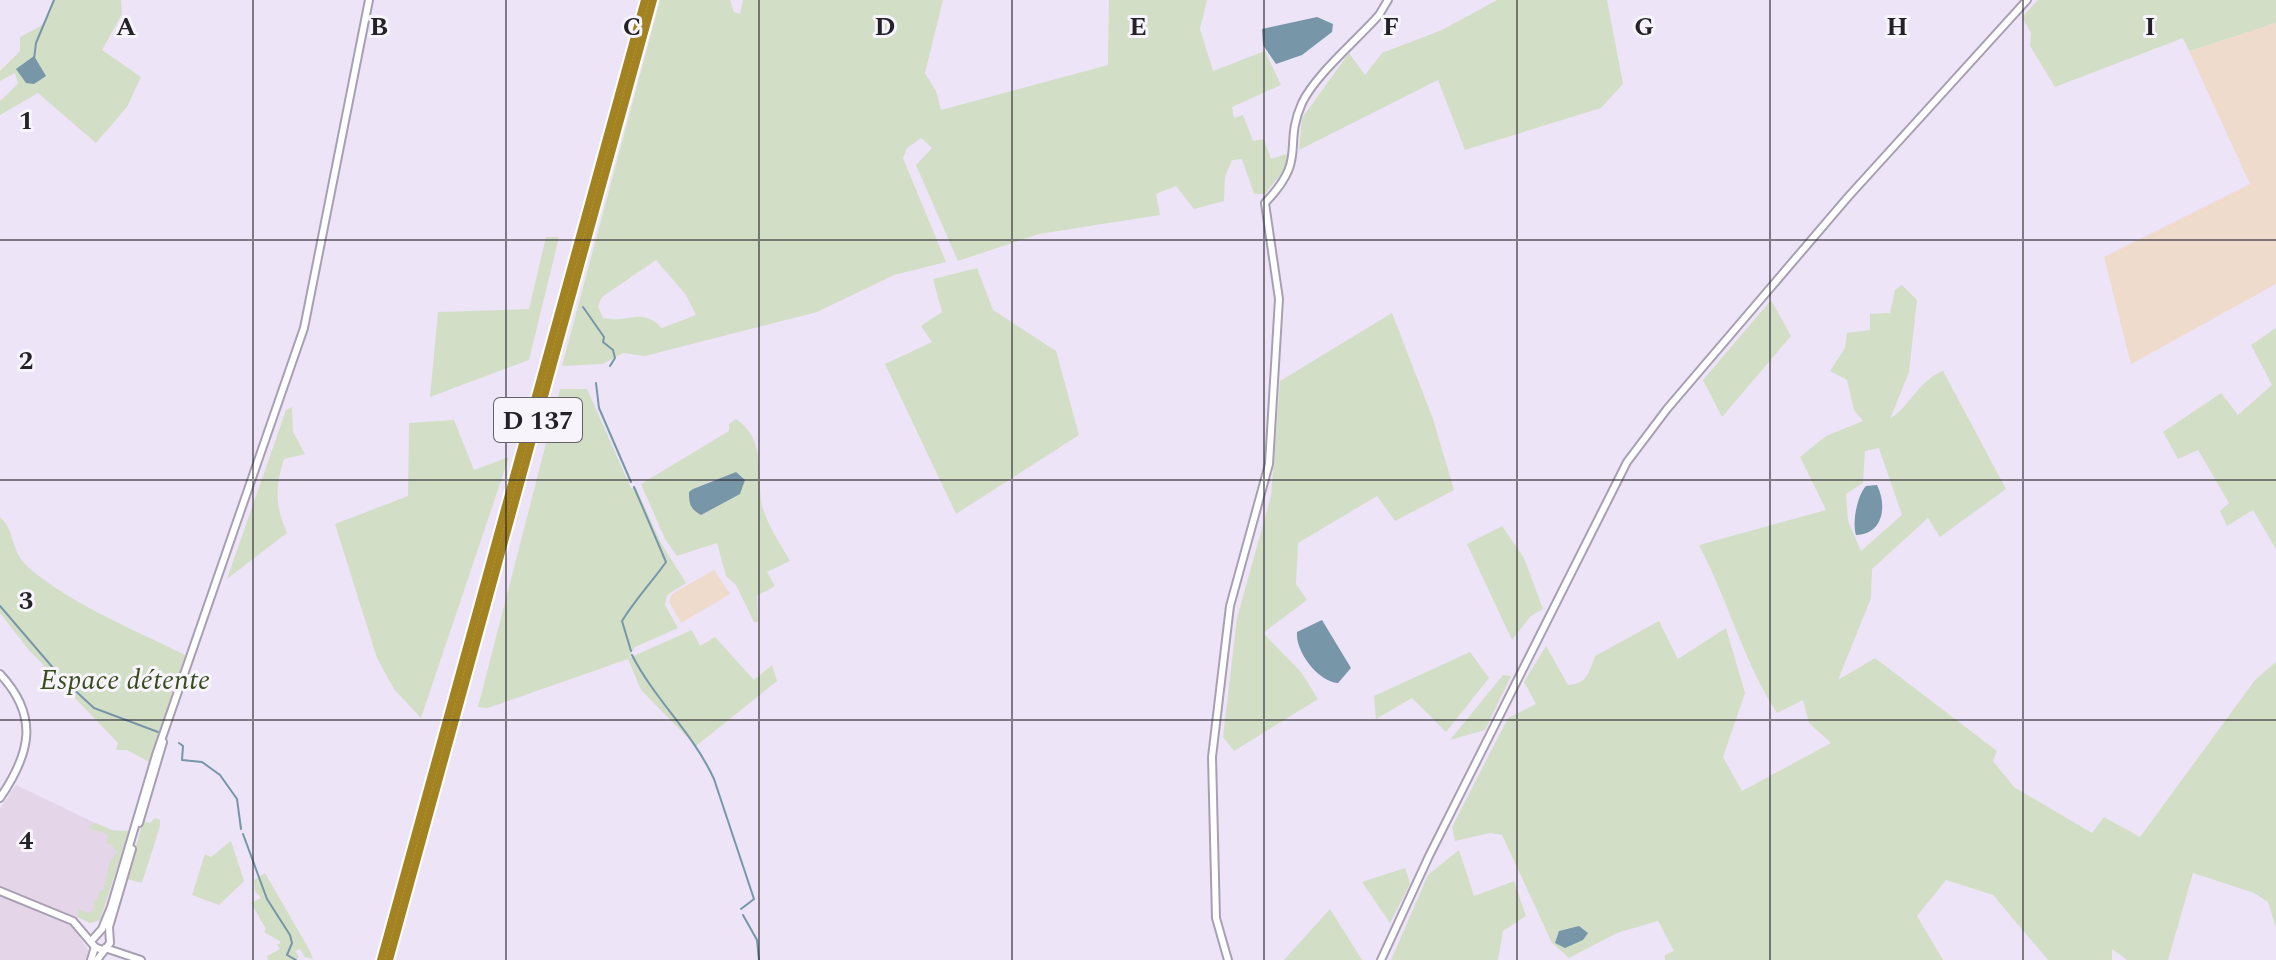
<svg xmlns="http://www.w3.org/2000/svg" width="2276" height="960" viewBox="0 0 2276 960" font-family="Spectral,serif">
<rect width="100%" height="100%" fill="#ede4f8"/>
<polygon fill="#e4d5e8" points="16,785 110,830 129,831 100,920 90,923 78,917 70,924 89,951 86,960 0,960 0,809"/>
<g fill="#eedbcb">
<polygon points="2276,23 2276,284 2131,364 2104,257 2250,184 2189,51"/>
<polygon points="714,570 730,594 681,623 669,602 672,594"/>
</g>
<g fill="#d2dfc6" fill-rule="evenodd">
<path d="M54,0H121L122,14L102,50L141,77L127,107L96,143L38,93L0,115V101L18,84L15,73L0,81V71L20,51V37C42,25 47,27 54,0Z"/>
<path d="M660,0H730L734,12L740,14L743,0H943L925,73L936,91L941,110L1108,65L1109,0H1207L1200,29L1213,71L1265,51L1281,85L1232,107L1234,118L1243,115L1253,141L1264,139L1271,159L1286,154L1289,164L1265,194H1254L1242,159L1232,160L1225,177L1224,201L1194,209L1176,186L1156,194L1160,215L1039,234L958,261L916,165L932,148L921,138L907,148L903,158L946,262L894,275L817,312L645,356L623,353L603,364L562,366ZM656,260L686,295L696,315L662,328C641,306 629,324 603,318L598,306L602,297Z"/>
<polygon points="1497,0 1607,0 1623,84 1601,108 1465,150 1438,80 1299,150 1302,118 1349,53 1365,75 1382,53 1442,30"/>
<polygon points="2038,0 2276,0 2276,23 2189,51 2183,38 2055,87 2030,46 2031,33 2022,17"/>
<polygon points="546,237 559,237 529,360 430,397 438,312 529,309"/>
<polygon points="977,268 993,310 1056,351 1079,435 956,514 885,364 932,342 921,326 942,312 933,279"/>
<path d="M1902,285L1917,300L1909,372L1890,419C1912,404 1917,382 1943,371L2006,489L1940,537L1928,518L1872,569L1871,598L1838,680L1875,658L1997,751L1993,761L2014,787L2092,833L2104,817L2140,837L2255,680L2276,662V928L2268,902L2254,893L2193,873L2168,960H2127L2112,949V960H2048L1993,895L1946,880L1917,916L1943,960H1665V955L1674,951L1658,921L1617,933L1569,958L1552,943L1502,835L1490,833L1455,841L1452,827L1508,718L1536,704L1524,682L1546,646L1568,685C1587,684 1589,673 1595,656L1659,621L1678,659L1726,628L1745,693L1723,757L1742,791L1831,743L1809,723L1803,700L1777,713C1743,661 1728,600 1699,545L1826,510L1800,457L1826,436L1863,421L1854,410L1847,380L1830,371L1845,348L1847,333L1870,330V314L1890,313L1895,290ZM1879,448L1902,515L1861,551L1848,521L1846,494L1863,483L1865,451Z"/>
<polygon points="1771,300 1791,336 1722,417 1703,380"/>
<polygon points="1392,313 1433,419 1454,490 1395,521 1377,496 1298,543 1296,584 1307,600 1263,633 1301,672 1318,699 1234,751 1223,737 1237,618 1271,496 1280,381"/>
<polygon points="2276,328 2276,549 2253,510 2227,526 2220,511 2229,503 2198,450 2178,459 2163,432 2221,393 2238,415 2272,385 2251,345"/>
<polygon points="560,389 587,389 631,488 636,488 661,543 686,583 667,595 665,605 678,628 635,647 629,658 692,630 700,646 715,637 754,680 772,665 777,681 696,746 641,690 628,659 488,708 478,707"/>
<path d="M292,407L293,432L305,454L284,459C275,487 275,506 287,533L227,579L286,410Z"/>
<path d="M736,419C767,440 756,474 762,505C767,525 780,543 790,561L767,572L775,586L757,596L758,622H754L736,585L726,576L717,543L677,556L665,539L641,484L729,431V424ZM715,479L744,480L740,494L693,489Z"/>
<polygon points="454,420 474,470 509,457 421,718 394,689 377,658 335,524 408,496 409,423"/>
<path d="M0,517C16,531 9,550 29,568C74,606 133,629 185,655L149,762L127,750H116L118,743L28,649L0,613Z"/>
<polygon points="1502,526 1524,558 1543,609 1531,616 1512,640 1467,544"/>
<polygon points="1470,652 1489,678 1446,732 1412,698 1376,719 1374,696"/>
<polygon points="1503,675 1511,676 1485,730 1450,740"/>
<polygon points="155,818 160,820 160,826 142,883 127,879 143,821 150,823"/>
<polygon points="95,823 115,831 129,831 100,920 90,923 78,917 78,906 79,910 89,913 94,910 94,899 97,900 100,890 103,891 110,861 117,853 112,845 106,843 108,834 87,828"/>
<polygon points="231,841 244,881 219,905 192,895 205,854 211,857"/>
<polygon points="1459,850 1474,896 1514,881 1526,916 1503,931 1498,960 1391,960 1428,875"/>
<polygon points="1405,868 1410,884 1390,923 1362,882"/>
<polygon points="265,873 310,951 313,959 305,957 300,949 295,951 299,957 296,960 268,960 267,956 280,949 277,945 281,942 264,932 266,929 251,903 261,898 255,891 254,880"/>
<polygon points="1330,909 1362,960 1284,960"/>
</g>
<g fill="#7796a8">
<polygon points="1317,17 1333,24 1332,32 1302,55 1276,64 1263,45 1262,29"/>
<polygon points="34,56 46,76 34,84 26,83 16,69"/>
<path d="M736,472L745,480L740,494L701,515C690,509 689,504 689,492L693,489Z"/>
<path d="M1877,485C1887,505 1884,534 1856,535C1852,522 1857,496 1866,486Z"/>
<path d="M1322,620L1351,668L1338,683C1318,682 1295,651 1297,632Z"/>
<polygon points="1579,926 1588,933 1583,940 1565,948 1555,943 1559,931"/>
</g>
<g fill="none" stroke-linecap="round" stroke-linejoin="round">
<g stroke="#7796a8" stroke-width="2">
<polyline points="34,59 36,43 54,0"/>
<polyline points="583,307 604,337 603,342 613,350 615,358 610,366"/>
<polyline points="596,383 599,408 631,482"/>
<polyline points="0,606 54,669"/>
<path d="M631,651L622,621C635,600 651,583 666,562L634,487"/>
<path d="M632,655C655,700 693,733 714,779L754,899L741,909"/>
<polyline points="56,673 94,708 158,732"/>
<polyline points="179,743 183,746 182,760 202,762 220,775 237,799 241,829"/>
<polyline points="243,834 267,899 290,935 292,943 287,955 296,960"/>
<polyline points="743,915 757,940 759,960"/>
</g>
<g stroke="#a8a0b2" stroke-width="10">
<g id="secondary">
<path d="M0,674C40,717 30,754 0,798"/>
<polyline points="139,823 163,742"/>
<polyline points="0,891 73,921 95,947 102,950"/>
<polyline points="92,940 102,929 111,907 156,755 304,328 369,0"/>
<polyline points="105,948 141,960"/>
<polyline points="91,960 95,947"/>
<polyline points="97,960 110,943 109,927 132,849"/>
<path d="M1228,960L1216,918L1212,757L1230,606L1269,464L1279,299L1265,203C1309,157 1282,148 1302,103C1316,74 1357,40 1379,15L1388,0"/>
<polyline points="1381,960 1429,856 1627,462 1667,409 1848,197 2027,0"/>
</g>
</g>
<g stroke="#fff" stroke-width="12">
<g id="highway">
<polyline points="381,960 645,0"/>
<polyline points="389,960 653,0"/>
</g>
</g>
<use href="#secondary" stroke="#fff" stroke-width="6"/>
<use href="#highway" stroke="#a38321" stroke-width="8"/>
</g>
<path fill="none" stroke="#242128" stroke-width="2" stroke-opacity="0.55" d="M253,0V960M506,0V960M759,0V960M1012,0V960M1264,0V960M1517,0V960M1770,0V960M2023,0V960M0,240H2276M0,480H2276M0,720H2276"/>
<g text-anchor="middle" stroke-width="6" stroke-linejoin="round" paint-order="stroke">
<rect fill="#f8f4fc" stroke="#646068" stroke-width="2" x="494" y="398" width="88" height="44" rx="6"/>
<g font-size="26" font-weight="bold" fill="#242128">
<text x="538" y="429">D 137</text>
</g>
<g font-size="28" font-style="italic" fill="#394d1f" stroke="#f8f4fc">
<text x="125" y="689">Espace détente</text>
</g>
</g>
<g font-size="26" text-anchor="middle" font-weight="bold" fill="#242128" stroke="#f8f4fc" stroke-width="6" stroke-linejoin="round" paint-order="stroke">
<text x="126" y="35">A</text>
<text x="379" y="35">B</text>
<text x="632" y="35">C</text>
<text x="885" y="35">D</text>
<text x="1138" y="35">E</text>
<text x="1391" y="35">F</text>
<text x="1644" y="35">G</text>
<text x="1897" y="35">H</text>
<text x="2150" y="35">I</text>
<text x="26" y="129">1</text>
<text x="26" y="369">2</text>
<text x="26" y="609">3</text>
<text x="26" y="849">4</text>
</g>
</svg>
